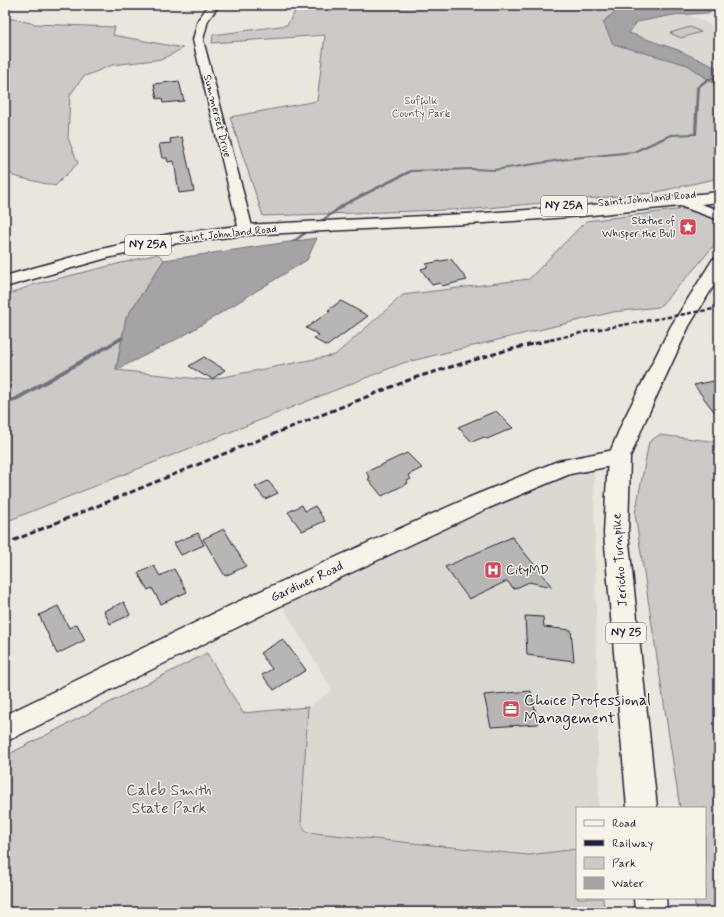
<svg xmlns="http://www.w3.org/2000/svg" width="724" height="917" viewBox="0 0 724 917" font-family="Mynerve,sans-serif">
<rect width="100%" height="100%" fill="#eae6de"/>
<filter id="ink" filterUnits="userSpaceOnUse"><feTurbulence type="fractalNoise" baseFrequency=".025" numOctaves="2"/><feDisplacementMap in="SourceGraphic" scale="8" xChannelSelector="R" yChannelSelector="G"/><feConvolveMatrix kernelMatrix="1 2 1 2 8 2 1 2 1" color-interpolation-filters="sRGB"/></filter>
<g filter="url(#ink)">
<!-- built -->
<path fill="#dbd8d2" d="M688,14L719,29V69L678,50L629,33L637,22Z
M594,468L599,808H577V849L534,854L306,832L301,826L308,707L332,690L280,602L530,487Z"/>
<!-- green -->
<path fill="#cdc9c6" stroke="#787680" d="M299,5H651L619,8L603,22L663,57L688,65L719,87V178L652,193L476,209L263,216L230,117L317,101L325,35L212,43L213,35L287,25Z
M5,19H15L35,24L115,27L113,35L183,48L163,59L112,65L83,77L70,95L68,138L78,163L55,186L13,176L5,164Z
M690,27L701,32L681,38L670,33Z
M684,209L705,211L719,219V239L696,267L659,307L613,312L403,363L5,522V296L32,285L158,254L164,260L126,318L116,370L208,380L335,355L403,295L529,279L586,221Z
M659,435L719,442V912H696L694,898H705V808H680L635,514L649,442Z
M207,653L243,713L308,707L301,823L306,832L529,855L577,849V898H603L604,912H5V756Z"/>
<!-- water -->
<path fill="#a6a3a6" stroke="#716f7b" d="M651,5H719V8L708,13L674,15L637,22L629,33L678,50L719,69V87L688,65L613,44L603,22L619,8Z
M317,238L307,260L183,336L116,370L126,318L164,260Z"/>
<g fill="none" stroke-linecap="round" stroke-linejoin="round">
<!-- stream -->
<path fill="#716f7b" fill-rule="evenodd" d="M715,77H716V79L709,80L700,87L697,135L672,136L634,153L574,159L494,171L472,170L412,172L346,205L295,242H294L292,241L344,203L410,170L472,168L494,169L574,157L633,151L670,134L694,133L696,87L707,78Z
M122,336L124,338V339L18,400L5,404V400L14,398Z"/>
</g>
<!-- building -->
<path fill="#b8b6b5" stroke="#22223b" d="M179,81L184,101L163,103L162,98L157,99L154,84Z
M182,137L194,191L179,193L174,161L168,162L167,158H162L159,144L171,143L170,139Z
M451,259L467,280L442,286L440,283L432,285L421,269L428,267L426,264Z
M341,301L368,316L327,346L314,339L319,335L306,328L330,311L328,310Z
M204,357L225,370L212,379L206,375L205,376L189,366Z
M719,380V418L694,385Z
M496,411L513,428L487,439L484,437L472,442L458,427Z
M407,453L422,468L408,475L411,479L407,481L408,483L382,496L368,479L370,478L366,472Z
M268,481L278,493L265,499L255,487Z
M302,505L305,511L315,506L325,521L302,531L288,512Z
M224,529L246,566L225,576L203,539Z
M198,533L204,545L181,555L174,543Z
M512,537L552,587L529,582L514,589L507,581L469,599L445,567Z
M154,566L160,576L174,569L187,592L161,604L152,588L148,590L138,573Z
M124,602L130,615L110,624L104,611Z
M58,606L69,628L77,624L85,640L57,654L39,615Z
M525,616L543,617L544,627L571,630L574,661L527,655Z
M283,639L306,670L274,690L262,675L272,669L260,653Z
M531,691L538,724L491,727L484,695Z"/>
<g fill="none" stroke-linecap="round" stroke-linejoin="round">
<defs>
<path id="minor" d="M209,5H219L208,20L203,40L253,230L251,233L246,234L241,233L239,230L193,40L198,20Z"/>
<path id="secondary" d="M619,449L627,451L630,457L627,463L570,474L484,510L274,609L5,742V715L256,593L468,498L558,461Z"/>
<path id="primary" d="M719,192V202L701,204L719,210V220L680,206L582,216L485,223L246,235L170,244L107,258L5,287V276L97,250L170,234L246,225L485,213L582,206Z
M719,258V277L689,326L645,421L630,457L628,533L657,808H627L604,533L608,457L623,421L671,326L713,259Z
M634,898H666L667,912H635Z"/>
</defs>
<!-- minor casing -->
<use href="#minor" stroke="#22223b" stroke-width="3"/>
<!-- secondary casing -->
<use href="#secondary" stroke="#22223b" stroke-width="3"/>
<!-- primary casing -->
<use href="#primary" stroke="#22223b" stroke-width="3"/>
<!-- minor -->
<use href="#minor" fill="#f7f3e8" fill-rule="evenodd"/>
<!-- secondary -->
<use href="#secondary" fill="#f7f3e8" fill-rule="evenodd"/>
<!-- primary -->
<use href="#primary" fill="#f7f3e8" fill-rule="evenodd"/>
<!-- rail-far1 -->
<path stroke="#22223b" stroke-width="2.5" stroke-dasharray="4.5 2.5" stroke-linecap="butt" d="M550,340L594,330L719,308"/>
<!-- rail -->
<path stroke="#22223b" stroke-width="3" stroke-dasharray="6 3" stroke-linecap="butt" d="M5,544L221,455L414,378L504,351L554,339"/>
</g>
</g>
<!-- icons -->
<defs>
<symbol id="sight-square" viewBox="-11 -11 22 22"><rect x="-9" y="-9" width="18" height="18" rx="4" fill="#d1495b" stroke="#f7f3e8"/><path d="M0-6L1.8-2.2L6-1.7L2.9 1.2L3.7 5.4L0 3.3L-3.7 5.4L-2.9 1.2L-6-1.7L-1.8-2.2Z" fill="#fff"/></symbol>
<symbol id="hospital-square" viewBox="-11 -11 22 22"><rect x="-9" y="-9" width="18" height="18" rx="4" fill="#d1495b" stroke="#f7f3e8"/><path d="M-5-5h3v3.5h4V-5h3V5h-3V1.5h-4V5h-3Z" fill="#fff"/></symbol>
<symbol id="office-square" viewBox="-11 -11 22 22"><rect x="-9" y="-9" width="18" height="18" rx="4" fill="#d1495b" stroke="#f7f3e8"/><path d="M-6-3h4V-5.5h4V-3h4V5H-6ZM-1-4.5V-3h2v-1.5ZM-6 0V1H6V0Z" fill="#fff"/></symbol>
</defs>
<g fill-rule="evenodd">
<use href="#sight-square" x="678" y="217" width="20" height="20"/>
<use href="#hospital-square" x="483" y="560" width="20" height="20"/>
<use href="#office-square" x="501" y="699" width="20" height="20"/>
</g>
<g text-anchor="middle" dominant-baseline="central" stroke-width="3" stroke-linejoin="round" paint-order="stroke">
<!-- far-park labels -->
<g font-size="11" fill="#555465" stroke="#f7f3e8">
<text x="421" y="101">Suffolk<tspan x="421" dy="13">County Park</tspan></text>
</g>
<!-- far-street labels -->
<g font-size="11" fill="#22223b" stroke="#f7f3e8">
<text transform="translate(217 116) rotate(76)">Summerset Drive</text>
<text transform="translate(647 199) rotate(-5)">Saint Johnland Road</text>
<text transform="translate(228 234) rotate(-6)">Saint Johnland Road</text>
</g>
<!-- far-poi labels -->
<g font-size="11" fill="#22223b" stroke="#f7f3e8" text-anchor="end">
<text x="675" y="221">Statue of<tspan x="675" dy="13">Whisper the Bull</tspan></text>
</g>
<!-- shield labels -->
<g fill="#f7f3e8" stroke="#62616f" stroke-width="1">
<rect x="541" y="196" width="46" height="20" rx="3"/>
<rect x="125" y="235" width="46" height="20" rx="3"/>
<rect x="606" y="623" width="40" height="20" rx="3"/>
</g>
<g font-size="12" font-weight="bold" fill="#22223b">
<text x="564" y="206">NY 25A</text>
<text x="148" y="245">NY 25A</text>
<text x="626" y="633">NY 25</text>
</g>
<!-- street labels -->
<g font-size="13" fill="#22223b" stroke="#f7f3e8">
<text transform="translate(620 560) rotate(-94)">Jericho Turnpike</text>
<text transform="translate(307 582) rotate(-25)">Gardiner Road</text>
</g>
<!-- poi labels -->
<g font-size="13" fill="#22223b" stroke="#f7f3e8" text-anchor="start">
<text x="506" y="570">CityMD</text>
</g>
<!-- near-poi labels -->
<g font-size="16" fill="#22223b" stroke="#f7f3e8" text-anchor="start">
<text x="524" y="700">Choice Professional<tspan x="524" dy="18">Management</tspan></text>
</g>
<!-- near-park labels -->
<g font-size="16" fill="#555465" stroke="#f7f3e8">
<text x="169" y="790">Caleb Smith<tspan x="169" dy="18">State Park</tspan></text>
</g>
</g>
<!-- margin -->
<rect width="724" height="917" fill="none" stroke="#f7f3e8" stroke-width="20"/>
<rect x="10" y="10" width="704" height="897" fill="none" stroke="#22223b" stroke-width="1.5" filter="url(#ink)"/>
<!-- legend -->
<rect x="576" y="807" width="130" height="92" fill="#f7f3e8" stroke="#a29fa3"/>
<rect x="584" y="820" width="20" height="6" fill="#f7f3e8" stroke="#a29fa3"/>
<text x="612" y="827" font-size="12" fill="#22223b">Road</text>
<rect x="584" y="840" width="20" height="6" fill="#22223b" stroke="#a29fa3"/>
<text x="612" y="847" font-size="12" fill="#22223b">Railway</text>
<rect x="584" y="857" width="20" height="12" fill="#cdc9c6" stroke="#a29fa3"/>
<text x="612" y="867" font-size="12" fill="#22223b">Park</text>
<rect x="584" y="877" width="20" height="12" fill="#a6a3a6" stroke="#a29fa3"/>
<text x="612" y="887" font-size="12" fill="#22223b">Water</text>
</svg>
